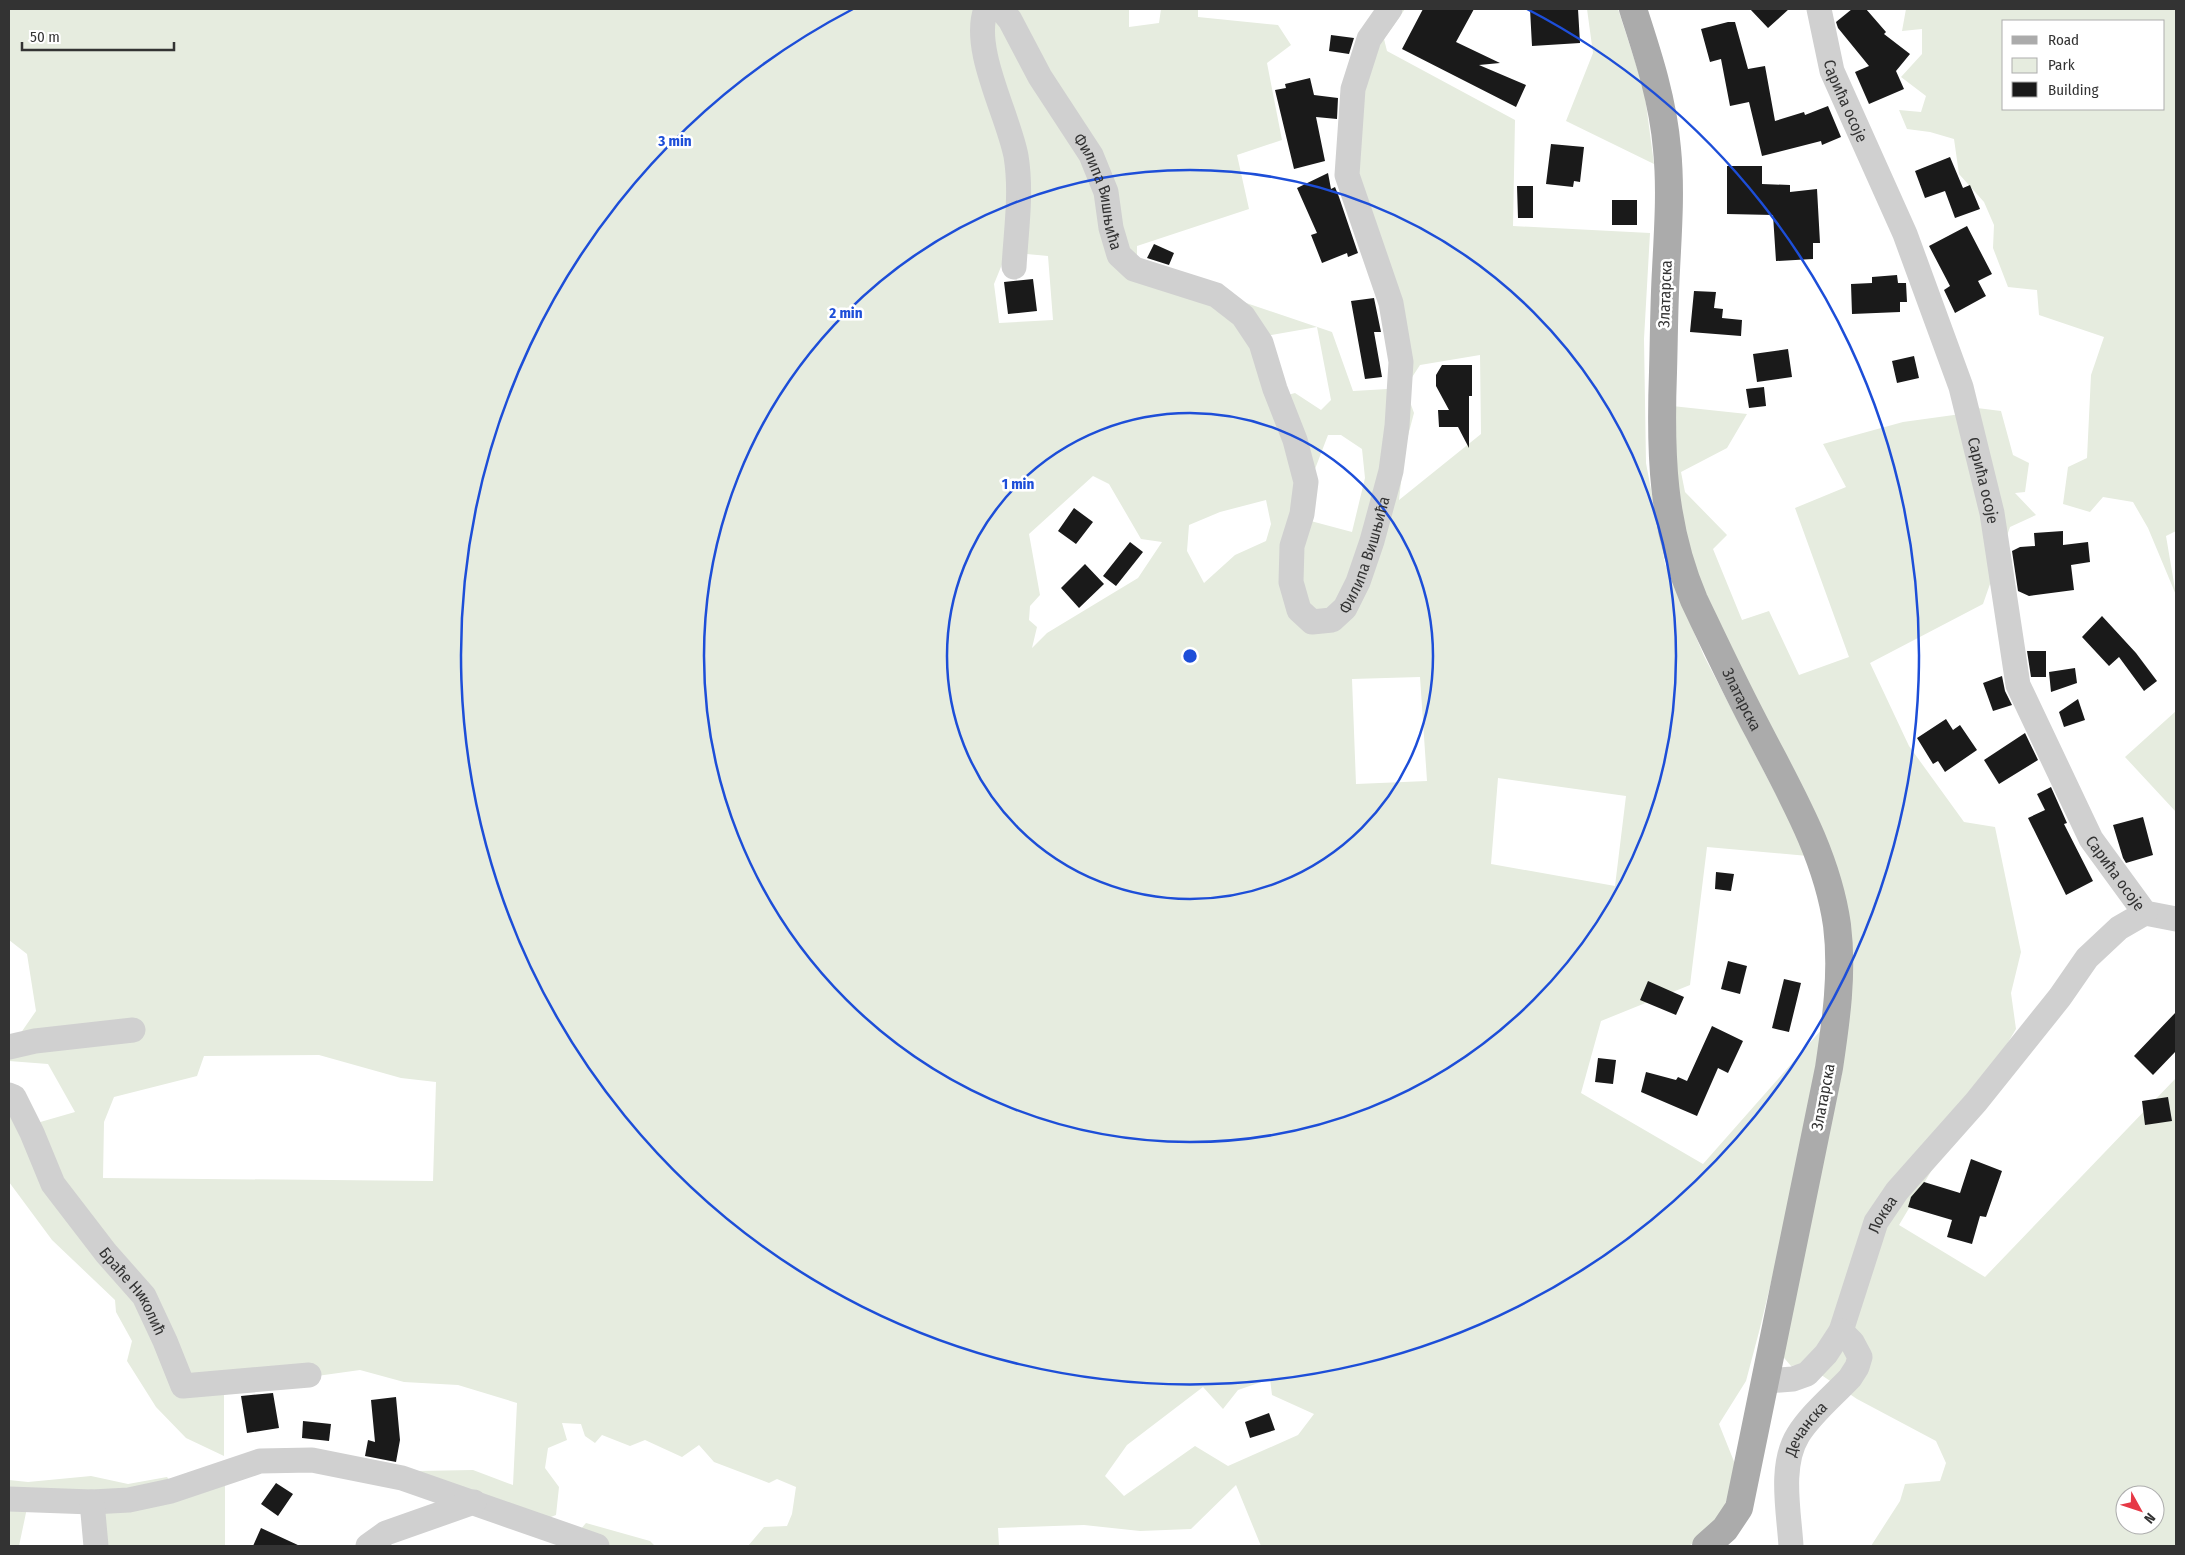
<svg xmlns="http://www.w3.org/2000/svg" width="2185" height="1555" viewBox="0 0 2185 1555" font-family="'Fira Sans Condensed',sans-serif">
<rect width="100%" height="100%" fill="#fff"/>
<!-- green -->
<path fill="#e6ecdf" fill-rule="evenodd" d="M9,9H1129V27L1159,23L1161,9H1198V17L1278,25L1291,45L1267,63L1282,140L1237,155L1249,209L1137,246V266L1332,332L1353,391L1405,388L1357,171L1345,88L1396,9H1405L1384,39L1387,51L1515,120L1513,226L1650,233L1644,339L1646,463L1665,564L1704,656L1808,856L1707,847L1690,985L1601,1021L1581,1093L1703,1164L1822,1029L1800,1162L1760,1328L1746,1381L1719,1424L1735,1464L1729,1493L1720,1520L1702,1539L1688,1546H1261L1236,1485L1191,1529L1140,1531L1084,1525L998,1528L999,1546H748L764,1527L787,1526L792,1514L796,1487L777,1479L769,1483L714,1462L699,1445L682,1457L645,1440L630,1446L602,1435L595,1443L585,1436L581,1424L562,1423L567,1440L548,1448L545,1468L559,1487L556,1515L525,1527L417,1471L473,1470L513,1485L517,1403L458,1385L404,1382L360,1370L224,1389V1456L186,1438L156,1407L127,1361L132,1341L116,1312L115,1300L52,1240L9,1182V1100L23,1127L75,1112L48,1064L9,1061V1050L36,1011L27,954L9,940ZM1007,252L1048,256L1053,320L999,323L994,284ZM1317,327L1331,400L1321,410L1295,393L1284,396L1265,336ZM1480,355L1481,434L1399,500L1405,447L1414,413L1405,388L1420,365ZM1328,435H1341L1362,449L1365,478L1352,532L1307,520L1315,469ZM1093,476L1109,484L1141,539L1162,542L1138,578L1047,633L1032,648L1037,627L1029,620L1030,606L1040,595L1029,534ZM1266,500L1271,524L1266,541L1235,555L1204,583L1187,551L1189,525L1220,512ZM1420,677L1427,781L1356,784L1352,679ZM1498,778L1626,796L1615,886L1491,864ZM319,1055L401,1078L436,1082L433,1181L103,1178L104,1122L114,1097L197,1076L204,1056ZM1270,1379L1272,1395L1314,1414L1298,1435L1228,1466L1195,1446L1124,1496L1105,1476L1127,1445L1203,1387L1223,1409L1238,1390Z
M1587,9H1618L1644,89L1654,164L1566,121L1593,53Z
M1906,9H2176V531L2166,536L2176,595L2148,528L2133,502L2103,497L2090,512L2063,504L2068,467L2087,458L2091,375L2104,337L2039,315L2037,290L2008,287L1993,248L1994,225L1984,202L1959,174L1954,139L1930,132L1907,129L1899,110L1921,112L1926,96L1901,77L1922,54V29L1902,31ZM2004,21H2164V109H2004Z
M1672,406L1747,414L1727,448L1681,472L1685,492L1727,535L1713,549L1742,620L1769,611L1799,675L1849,657L1795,508L1846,487L1823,444L1903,422L1961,414L1977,408L2001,411L2013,455L2029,463L2025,492L2015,493L2036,515L2010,527L1983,604L1870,663L1909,746L1964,822L1995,827L2021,952L2011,993L2016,1029L1899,1225L1985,1277L2176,1078V1546H1871L1900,1501L1905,1484L1940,1481L1946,1463L1936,1441L1857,1399L1805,1364L1791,1366L1779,1352L1842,1073L1849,1015L1848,949L1701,597L1679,516ZM2125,1495H2155V1525H2125Z
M2176,711V812L2125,757Z
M91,1476L128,1484L167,1477L172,1484L225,1476V1546H98L85,1508H27L19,1546H9V1480L28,1482Z
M586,1523L650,1541L655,1546H579L569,1543Z"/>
<!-- building -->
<path fill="#1a1a1a" d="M1423,9H1474L1456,42L1500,63L1479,65L1526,85L1516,107L1402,49Z
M1530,9H1578L1580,43L1532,46Z
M1750,9H1789L1768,28Z
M1852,9H1866L1886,32L1884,34L1910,54L1896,71L1904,89L1869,104L1855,72L1869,66L1838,28L1836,22Z
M1728,22H1735L1748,69L1765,66L1775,121L1804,112L1805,115L1828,106L1841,137L1822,145L1821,141L1762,156L1749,102L1730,106L1721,59L1710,62L1701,29Z
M1331,35L1354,38L1349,54L1329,51Z
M1310,78L1314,95L1338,98L1337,119L1316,117L1325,161L1294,169L1275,90L1286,88L1285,84Z
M1551,144L1584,147L1580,182L1574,181L1573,187L1546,184Z
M1950,157L1963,188L1970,185L1980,209L1955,218L1945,191L1925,198L1915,171Z
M1727,166H1762V184L1790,185V192L1817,189L1820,243H1813V259L1776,261L1773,215L1727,214Z
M1328,173L1331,189L1335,187L1339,197L1358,253L1348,257L1347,253L1322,263L1311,235L1317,233L1297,188Z
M1517,186H1533V218H1518Z
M1612,200H1637V225H1612Z
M1967,226L1992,274L1978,281L1986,296L1955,313L1944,290L1950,286L1929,246Z
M1154,244L1174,253L1169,265L1147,258Z
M1897,275L1898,283H1906L1907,302H1900V312L1852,314L1851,284L1872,283V277Z
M1033,279L1037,311L1008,314L1004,282Z
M1694,291L1716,292L1714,308L1723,309L1722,318L1742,320L1741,336L1690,332Z
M1374,298L1381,332H1374L1382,377L1365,379L1351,301Z
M1788,349L1792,377L1757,382L1753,354Z
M1914,356L1919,378L1897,383L1892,361Z
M1442,365H1472V396H1469V448L1458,427H1439L1438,410H1449L1436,386V375Z
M1764,387L1766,406L1749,408L1746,389Z
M1074,508L1093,522L1076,544L1058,531Z
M2063,531V545L2088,542L2090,562L2071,565L2074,590L2029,596L2018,591L2012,551L2020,547L2035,546L2034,533Z
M1130,542L1143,552L1116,586L1103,576Z
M1085,564L1104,584L1079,608L1061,588Z
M2102,616L2136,653L2157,681L2144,691L2119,657L2109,666L2082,637Z
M2027,651H2046V677H2031Z
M2075,668L2077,683L2051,692L2049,672Z
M2002,676L2005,691L2012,705L1993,711L1983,683Z
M2078,699L2085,720L2064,727L2059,712Z
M1946,719L1953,730L1960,725L1977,750L1945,772L1938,761L1933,764L1917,738Z
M2025,733L2038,760L1999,784L1984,760Z
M2051,787L2067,823L2064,824L2093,881L2066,895L2028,818L2045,810L2037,794Z
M2143,817L2153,855L2126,863L2123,858L2113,825Z
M1716,872L1734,874L1731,891L1715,889Z
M1728,961L1747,966L1740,994L1721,989Z
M1784,979L1801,983L1789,1032L1772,1028Z
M1648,981L1684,997L1676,1015L1640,1000Z
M2176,1012V1051L2153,1075L2134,1056Z
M1712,1026L1743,1041L1728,1073L1718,1068L1697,1116L1641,1092L1646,1072L1676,1080L1678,1077L1687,1081Z
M1598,1058L1616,1060L1613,1084L1595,1082Z
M2168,1097L2172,1121L2145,1125L2142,1101Z
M1971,1159L2002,1171L1986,1217L1980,1216L1972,1244L1947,1237L1952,1220L1908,1207L1911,1197L1924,1182L1960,1193Z
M273,1393L279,1428L247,1433L241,1396Z
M396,1397L400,1440L396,1462L365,1456L368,1440L375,1442L371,1400Z
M1269,1413L1275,1430L1250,1438L1245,1422Z
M303,1421L331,1424L329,1441L302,1438Z
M276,1483L293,1494L278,1516L261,1504Z
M261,1528L300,1546H253Z"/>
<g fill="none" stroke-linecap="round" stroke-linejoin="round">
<!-- minor -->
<g stroke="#d0d0d0" stroke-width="25">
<path d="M986,9C971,49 1008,114 1016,156C1022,193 1016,231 1014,267"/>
<path id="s1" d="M1001,9L1010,20L1040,77L1091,155L1106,192L1111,228L1119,255L1134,269L1216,295L1243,316L1261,343L1275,389L1295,440L1306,482L1302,514L1292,546L1291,582L1299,610L1312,622L1332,620L1345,608L1358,582L1372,541L1391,471L1397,426L1401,362L1391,303L1347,175L1353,89L1369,39L1390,9"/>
<path id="s2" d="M1819,9L1832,71L1905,234L1961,387L1992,513L2018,685L2091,839L2145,913L2176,919"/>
<path d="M9,1047L35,1041L133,1030"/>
<path id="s3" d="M9,1095L14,1097L32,1133L53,1184L106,1253L144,1296L165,1341L183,1386L309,1375"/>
<path id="s4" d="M1766,1381L1793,1379L1807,1374L1826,1354L1841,1331L1876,1222L1897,1191L1976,1102L2060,997L2087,958L2119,928L2145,913"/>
<path d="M9,1499L92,1502L129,1500L171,1491L260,1461L312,1460L402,1478L597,1546"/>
<path d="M92,1502L96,1546"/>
<path d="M368,1546L386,1533L474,1502"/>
<path id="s5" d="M1791,1546C1789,1512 1779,1466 1798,1435C1811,1414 1833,1396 1850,1378L1857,1367L1860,1357L1852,1342L1841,1331"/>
</g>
<!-- major -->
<path stroke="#ababab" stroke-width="28" id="s6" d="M1633,9C1648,55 1663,100 1667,149C1671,189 1668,230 1666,270C1664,304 1664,338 1663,372C1660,453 1662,525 1694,600C1715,644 1736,689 1759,732C1791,794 1827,855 1837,925C1843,973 1836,1021 1829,1068L1739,1508L1725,1529L1706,1546"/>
</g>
<!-- distance rings -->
<g fill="none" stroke="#1d4ed8" stroke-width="2.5">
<circle cx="1190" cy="656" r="243"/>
<circle cx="1190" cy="656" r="486"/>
<path d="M1527 9A729 729 0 1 1 853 9"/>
</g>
<g text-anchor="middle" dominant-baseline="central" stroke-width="5" stroke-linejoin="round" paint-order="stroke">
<!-- street labels -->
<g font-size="16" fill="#333" stroke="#fff">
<text stroke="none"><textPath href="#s2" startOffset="96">Сарића осоје</textPath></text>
<text stroke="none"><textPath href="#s1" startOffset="209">Филипа Вишњића</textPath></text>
<text transform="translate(1665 294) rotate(-88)">Златарска</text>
<text stroke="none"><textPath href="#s2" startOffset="501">Сарића осоје</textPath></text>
<text stroke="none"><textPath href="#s1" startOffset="839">Филипа Вишњића</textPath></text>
<text stroke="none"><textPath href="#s6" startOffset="710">Златарска</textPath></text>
<text stroke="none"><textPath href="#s2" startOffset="921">Сарића осоје</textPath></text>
<text transform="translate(1823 1097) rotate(-79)">Златарска</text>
<text stroke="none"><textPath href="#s4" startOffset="221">Локва</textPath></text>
<text stroke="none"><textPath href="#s3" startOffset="235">Браће Николић</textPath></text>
<text stroke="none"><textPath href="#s5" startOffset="122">Дечанска</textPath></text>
</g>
</g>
<circle cx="1190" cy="656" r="8" fill="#1d4ed8" stroke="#fff" stroke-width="2.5"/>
<g font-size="15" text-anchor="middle" font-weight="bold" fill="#1d4ed8" stroke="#fff" stroke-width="5" stroke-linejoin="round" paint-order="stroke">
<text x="675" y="146">3 min</text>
<text x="846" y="318">2 min</text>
<text x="1018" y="489">1 min</text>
</g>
<!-- border -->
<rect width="2185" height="1555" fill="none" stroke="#333333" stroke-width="20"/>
<!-- legend -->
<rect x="2002" y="20" width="162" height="90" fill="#ffffff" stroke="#adadad"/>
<rect x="2012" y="36" width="25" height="8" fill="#ababab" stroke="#adadad"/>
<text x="2048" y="45" font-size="15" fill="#333333">Road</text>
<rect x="2012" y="58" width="25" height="15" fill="#e6ecdf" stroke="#adadad"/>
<text x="2048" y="70" font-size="15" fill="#333333">Park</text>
<rect x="2012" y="82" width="25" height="15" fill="#1a1a1a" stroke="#adadad"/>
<text x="2048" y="95" font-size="15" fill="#333333">Building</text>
<!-- north arrow -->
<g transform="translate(2140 1510) rotate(130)"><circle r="24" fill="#ffffff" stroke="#adadad"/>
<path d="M0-4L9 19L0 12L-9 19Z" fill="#e63946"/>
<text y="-8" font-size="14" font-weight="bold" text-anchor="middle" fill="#333333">N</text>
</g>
<!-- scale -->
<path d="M22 42v8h152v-8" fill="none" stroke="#333333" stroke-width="2.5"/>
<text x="30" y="42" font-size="15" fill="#333333" stroke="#ffffff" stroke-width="4" paint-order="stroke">50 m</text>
</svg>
